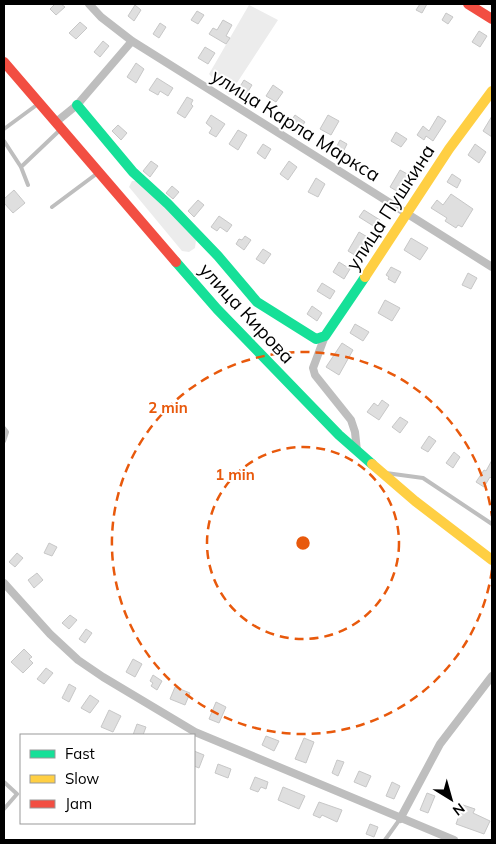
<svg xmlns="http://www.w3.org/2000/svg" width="496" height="844" viewBox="0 0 496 844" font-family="Mulish,sans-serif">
<rect width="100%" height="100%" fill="#fff"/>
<!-- green -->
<path fill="#ececec" d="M249,5L278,20L229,95L209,74Z
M132,181H137L165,206L196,240L195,248L189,252L182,251L129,187Z"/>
<!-- building -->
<path fill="#dfdfdf" stroke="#c7c7c7" d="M55,4H61L65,7L56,15L50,9Z
M420,4H427L422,13L416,10Z
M135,5L141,10L134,21L128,16Z
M197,11L204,15L198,24L191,20Z
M446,13L453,17L448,24L442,20Z
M223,20L232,25L226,36L230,38L226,44L209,34L213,28L217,30Z
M80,22L87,28L76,39L69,33Z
M160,23L166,27L159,38L153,34Z
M479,31L487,36L480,47L472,42Z
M103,41L109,46L100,57L94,52Z
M205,47L215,53L208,64L198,58Z
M136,63L144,69L136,83L127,77Z
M157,78L173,88L168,96L160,91L158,95L149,90Z
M244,80L252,85L244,98L236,93Z
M273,85L283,92L276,102L266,96Z
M187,97L193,100L191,104L193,106L185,118L177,113Z
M211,115L225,124L216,137L209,133L212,128L206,123Z
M295,115L305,122L299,130L289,124Z
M328,115L339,121L331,135L320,129Z
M438,116L446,121L433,141L426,136L424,140L417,135L423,126L429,131Z
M492,116V137L483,131Z
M118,125L127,133L121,140L112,131Z
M238,130L247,135L238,150L229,144Z
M396,132L407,139L401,147L391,141Z
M340,140L347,144L342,154L335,150Z
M263,144L271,149L265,159L257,153Z
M475,144L486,152L479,163L468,155Z
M151,161L158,166L150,177L143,171Z
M289,161L297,167L288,180L280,174Z
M400,170L411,176L400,193L390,187Z
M452,174L461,180L457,188L447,182Z
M316,178L325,184L318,197L308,192Z
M172,186L179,192L173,199L166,193Z
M14,190L25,203L13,213L4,203V199Z
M451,194L473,209L462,227L458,225L456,228L445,221L447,218L431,208L437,200L443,205Z
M198,200L204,205L194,217L188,211Z
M364,210L380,220L375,227L359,217Z
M219,216L232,225L227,232L220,227L217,231L211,227Z
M359,232L369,238L358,257L348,251Z
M245,236L251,240L244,250L236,244L239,239L242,240Z
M411,238L428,248L420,260L404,250Z
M263,249L271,254L264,264L256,259Z
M339,262L350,269L344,279L333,272Z
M391,267L401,272L395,283L388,279L389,277L386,275Z
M468,273L477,278L471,289L462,285Z
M322,283L335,291L330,299L317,291Z
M385,300L400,308L392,321L378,313Z
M312,306L322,313L317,321L307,314Z
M355,324L369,332L363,341L350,333Z
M342,343L353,350L339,375L326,367Z
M382,400L389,405L379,420L367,412L374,403L378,406Z
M400,417L408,422L400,433L392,427Z
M429,436L436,441L428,452L421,448Z
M454,452L460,457L453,468L446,463Z
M492,460V479L490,477L484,487L476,482L484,470L486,471Z
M49,543L57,547L52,556L44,553Z
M17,553L23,558L15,567L9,562Z
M37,573L43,580L34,588L28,580Z
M70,615L77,620L69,629L62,623Z
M86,629L92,633L85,643L79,639Z
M24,649L32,657L29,659L33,663L23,673L11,662Z
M133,659L142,664L135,677L126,672Z
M46,668L53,673L44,684L37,679Z
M153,675L162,681L157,690L151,686L153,683L150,681Z
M69,684L76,688L69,702L62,698Z
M175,687L190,693L185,705L170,699Z
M90,695L99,701L90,713L81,708Z
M216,702L226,707L219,723L209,719Z
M109,710L121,716L113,732L101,727Z
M137,724L146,727L143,735H133Z
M266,736L279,741L274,751L262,745Z
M304,738L314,742L306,763L295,759Z
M194,751L204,755L199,768L194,766Z
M337,760L344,762L338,776L332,773Z
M218,764L231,769L228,778L215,773Z
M359,771L371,776L366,787L354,782Z
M255,777L268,782L266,789L261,787L258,792L250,789Z
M392,782L400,786L394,799L386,796Z
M283,787L305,796L299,809L278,800Z
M427,793L435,796L428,813L420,810Z
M319,802L342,810L337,822L322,815L320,818L313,815Z
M463,805L475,809L473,813L490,821L484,834L456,824Z
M370,824L378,827L374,837L366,834Z"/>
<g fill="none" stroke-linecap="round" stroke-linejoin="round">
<!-- lane -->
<path stroke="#bebebe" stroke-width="4" d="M4,129L38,104
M4,141L21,167L28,185
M21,167L61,129
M52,207L99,172
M4,428L7,432L4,441
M386,473L423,478L492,524
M4,782L17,794L4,809
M385,840L400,819"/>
<!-- street -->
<path stroke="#bebebe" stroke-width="8" d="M89,4L101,17L132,41L492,267
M56,122L77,105L132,41
M325,336L313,368L315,375L351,420L355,432L357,451
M4,583L50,634L78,660L103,677L195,732L454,840
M400,819L440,744L492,676"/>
<!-- fast -->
<path stroke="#16e098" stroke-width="10" d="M77,105L133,172L168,204L218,256L257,302L316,339L325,336L365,277
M176,262L217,309L339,435L372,464"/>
<!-- slow -->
<path stroke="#ffcf43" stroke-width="10" d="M365,277L449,149L492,91
M372,464L415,501L492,560"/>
<!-- jam -->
<path stroke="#f24e42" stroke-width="10" d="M468,4L492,19
M4,62L176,262"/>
</g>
<!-- distance rings -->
<g fill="none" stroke="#e8590c" stroke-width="2.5" stroke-dasharray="9 6">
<circle cx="303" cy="543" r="96"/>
<path d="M492 570A191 191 0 1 1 492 516"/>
</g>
<g text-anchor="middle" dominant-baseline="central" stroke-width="4" stroke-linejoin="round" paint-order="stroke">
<!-- street labels -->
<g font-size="19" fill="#000" stroke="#fff">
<text transform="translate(296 125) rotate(32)">улица Карла Маркса</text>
<text transform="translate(390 207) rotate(-57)">улица Пушкина</text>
<text transform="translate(247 313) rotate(47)">улица Кирова</text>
</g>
</g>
<circle cx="303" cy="543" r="8" fill="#e8590c" stroke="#fff" stroke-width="2.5"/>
<g font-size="15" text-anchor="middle" font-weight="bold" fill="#e8590c" stroke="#fff" stroke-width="4" stroke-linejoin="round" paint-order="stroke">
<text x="168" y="413">2 min</text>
<text x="235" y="480">1 min</text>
</g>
<!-- border -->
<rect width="496" height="844" fill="none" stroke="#000000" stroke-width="10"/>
<!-- legend -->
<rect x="20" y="734" width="175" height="90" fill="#ffffff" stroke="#999999"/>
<rect x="30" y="750" width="25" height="8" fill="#16e098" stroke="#999999"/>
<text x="65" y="759" font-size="15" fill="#000000">Fast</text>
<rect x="30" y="775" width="25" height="8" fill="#ffcf43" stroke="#999999"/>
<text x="65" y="784" font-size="15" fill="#000000">Slow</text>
<rect x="30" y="800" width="25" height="8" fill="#f24e42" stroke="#999999"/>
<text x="65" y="809" font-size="15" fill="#000000">Jam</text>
<!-- north arrow -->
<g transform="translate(451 799) rotate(143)" stroke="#ffffff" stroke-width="4" paint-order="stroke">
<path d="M0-4L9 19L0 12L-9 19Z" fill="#000000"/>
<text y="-8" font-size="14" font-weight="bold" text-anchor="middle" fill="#000000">N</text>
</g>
</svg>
